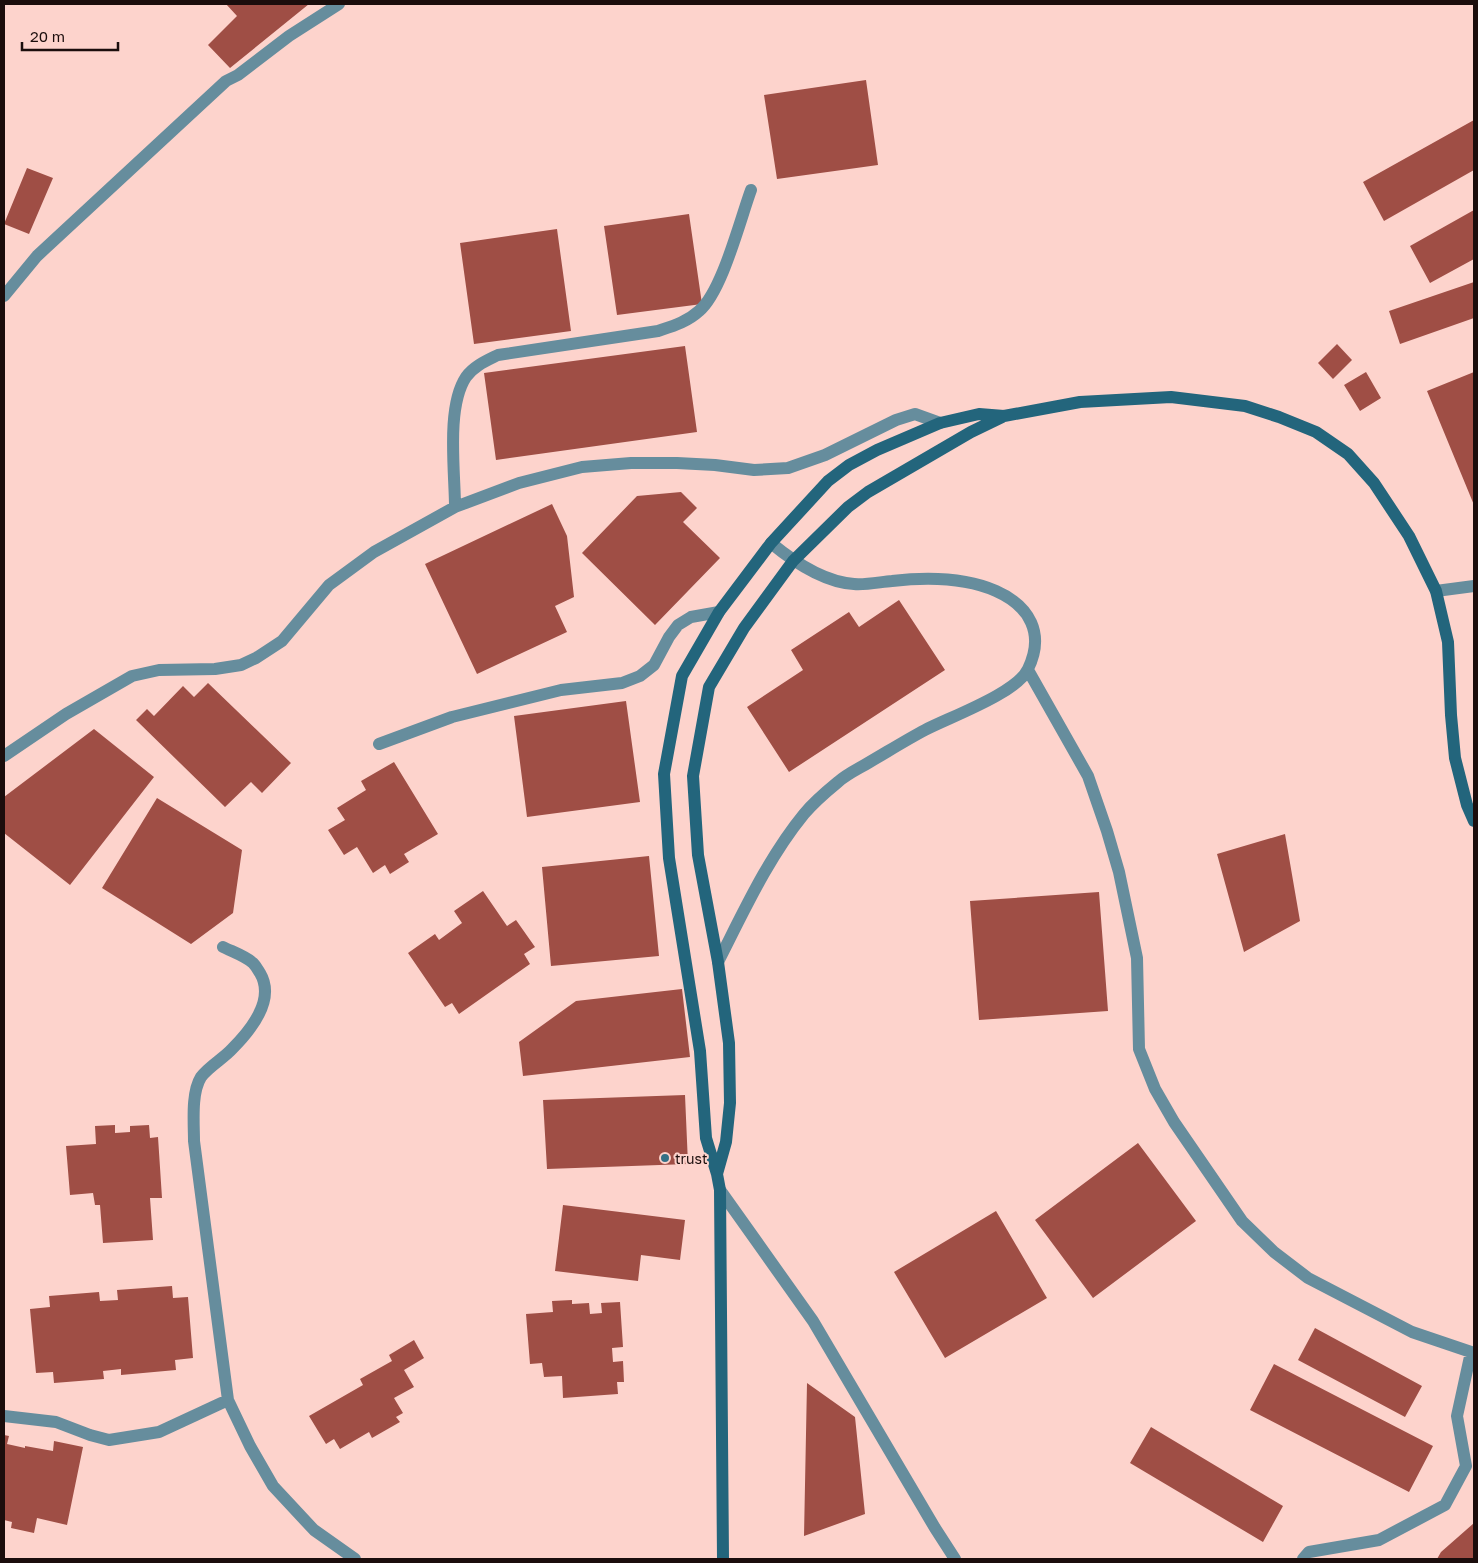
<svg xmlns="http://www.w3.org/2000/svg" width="1478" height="1563" viewBox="0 0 1478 1563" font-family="'Golos Text',sans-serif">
<rect width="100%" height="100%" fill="#fdd3cc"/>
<!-- building -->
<path fill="#9f4e45" d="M226,4H309L230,68L208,45L237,16Z
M866,80L878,165L777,179L764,95Z
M1474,120V170L1384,221L1363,182Z
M27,168L53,178L29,234L4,224Z
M1474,210V259L1430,283L1410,246Z
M689,214L702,304L617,315L604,226Z
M557,229L571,331L474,344L460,243Z
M1474,282V318L1400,344L1389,311Z
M1337,344L1352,360L1333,379L1318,363Z
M685,346L697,432L496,460L484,373Z
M1366,372L1381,398L1360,411L1344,385Z
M1474,372V505L1427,391Z
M681,492L697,508L683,522L720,558L655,625L582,553L637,496Z
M552,504L567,536L574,597L555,606L567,632L477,674L425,564Z
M899,600L945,670L789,772L747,707L803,670L791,650L849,612L859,627Z
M208,683L291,763L262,793L251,782L225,807L136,720L147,709L154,716L183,686L194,697Z
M626,701L640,802L527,817L514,716Z
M94,729L154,777L70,885L4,833V797Z
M394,762L438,834L404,854L409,862L390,874L385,865L373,873L357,847L344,855L328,830L345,820L337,808L366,790L361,781Z
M157,798L242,850L233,913L191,944L102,888Z
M1285,834L1300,921L1244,952L1217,854Z
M649,856L659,956L551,966L542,867Z
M483,891L507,926L516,920L535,947L524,954L530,964L459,1014L452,1003L445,1007L408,953L435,934L439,940L462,923L454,911Z
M1099,892L1108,1011L979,1020L970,901Z
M682,989L690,1057L523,1076L519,1042L576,1001Z
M685,1095L688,1164L547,1169L543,1100Z
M115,1125V1133L130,1132V1126L149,1125L150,1138L158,1137L162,1198H150L153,1240L103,1243L100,1205H95L93,1193L70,1195L66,1146L96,1144L95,1126Z
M1138,1143L1196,1221L1093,1298L1035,1220Z
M563,1205L685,1220L680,1260L641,1255L638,1281L555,1271Z
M996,1211L1047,1298L945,1358L894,1272Z
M172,1286L173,1298L188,1297L193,1358L175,1360L176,1370L121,1375V1369L103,1371L104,1379L54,1383L53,1372L36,1373L30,1309L50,1307L49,1296L99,1292L100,1301L118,1300L117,1290Z
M572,1300V1304L589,1303L590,1314L602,1313L601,1303L620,1302L623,1347L612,1348L613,1362L623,1361L624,1382H617L618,1394L563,1398L562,1376L544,1377L542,1363L530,1364L526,1314L553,1312L552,1301Z
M1315,1328L1422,1386L1405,1417L1298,1360Z
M414,1340L424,1358L404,1370L414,1387L394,1398L403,1413L396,1417L400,1422L372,1438L369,1432L340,1449L334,1439L326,1444L309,1416L363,1385L360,1379L392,1361L389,1355Z
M1274,1364L1433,1446L1409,1492L1250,1410Z
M807,1383L855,1417L865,1514L804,1536Z
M1151,1427L1283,1506L1263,1542L1130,1463Z
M4,1435L9,1436L7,1444L25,1448V1446L53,1451L54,1441L83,1447L67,1525L37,1518L34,1533L11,1528L12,1522L4,1520Z
M1474,1523V1559H1437L1441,1552Z"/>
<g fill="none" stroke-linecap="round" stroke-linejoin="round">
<!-- lane -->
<path stroke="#668d9d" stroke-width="12" d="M1436,591L1474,586"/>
<!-- street -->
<path stroke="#668d9d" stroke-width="12" d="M4,296L37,256L226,81L238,75L289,36L339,4
M455,507C455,472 446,407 466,377C474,366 486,361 498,355L658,331C673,326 687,322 699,311C722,292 740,220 751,190
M1028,670L1088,776L1107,831L1119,872L1137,958L1139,1049L1155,1089L1174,1122L1242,1221L1274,1252L1308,1278L1412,1332L1474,1353
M379,744L452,717L561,690L622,683L640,676L654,665L669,637L678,625L691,617L719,612
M4,756L66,714L132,676L159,670L215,669L241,665L256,658L282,641L329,585L374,552L455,507L519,483L582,467L631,463H677L715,465L754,470L788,468L825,455L896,420L915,414L940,423
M223,947C233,952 245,956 253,963C256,966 258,970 260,973C276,1000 251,1030 232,1049C224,1058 208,1067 201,1077C191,1093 194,1123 194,1141L228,1400L250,1446L273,1486L314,1530L355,1559
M718,962C744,911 768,858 804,814C814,802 827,791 838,782C847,774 858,769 868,763C887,752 906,740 925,730C950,717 1017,693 1028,669C1045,634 1030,606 996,591C964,577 927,577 892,581C880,582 866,585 854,584C823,582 794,562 771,543
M720,1190L813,1321L935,1528L955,1559
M4,1416L56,1422L90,1435L109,1440L159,1432L228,1400
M1303,1559L1309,1552L1379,1540L1445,1505L1466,1466L1457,1416L1471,1352"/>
<!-- secondary -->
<path stroke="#23657c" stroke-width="12" d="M717,1174L726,1142L730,1103L729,1043L718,962L698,855L693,776L709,687L744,628L793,561L848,507L868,492L971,432L1002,417
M723,1559L720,1190L717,1174L706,1138L700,1051L669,858L664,774L682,676L719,612L771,543L828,481L849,465L877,450L940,423L979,414L1004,416L1080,402L1171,397L1245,406L1279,417L1316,432L1348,454L1374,483L1409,536L1436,591L1448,642L1451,715L1455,758L1467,805L1474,821"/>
</g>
<!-- markers -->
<circle fill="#337086" stroke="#fdd3cc" stroke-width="2" cx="665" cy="1158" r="5"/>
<g text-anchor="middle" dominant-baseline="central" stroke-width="4" stroke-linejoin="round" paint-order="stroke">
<!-- poi labels -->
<g font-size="14" fill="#1b0d0c" stroke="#fdd3cc" text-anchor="start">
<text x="675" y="1158">trust</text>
</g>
</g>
<!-- border -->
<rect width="1478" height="1563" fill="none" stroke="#1b0d0c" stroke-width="10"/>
<!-- scale -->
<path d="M22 42v8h96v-8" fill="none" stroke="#1b0d0c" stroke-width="2.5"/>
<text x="30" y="42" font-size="15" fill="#1b0d0c" stroke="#fdd3cc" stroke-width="4" paint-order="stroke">20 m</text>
</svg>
